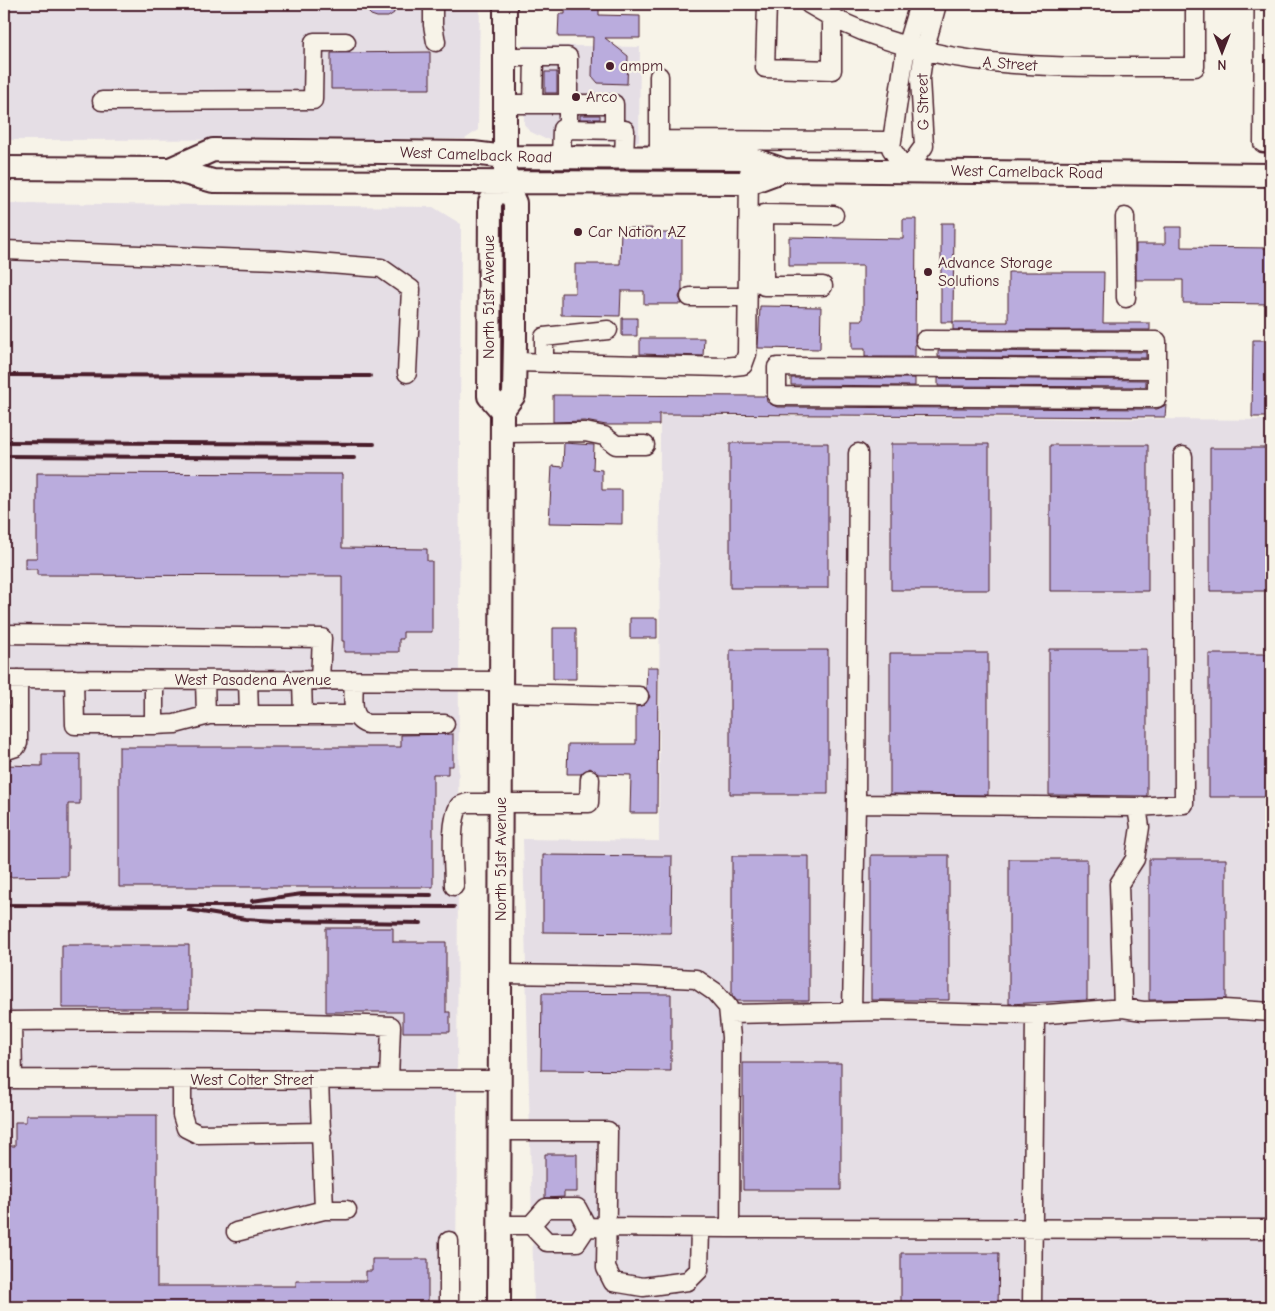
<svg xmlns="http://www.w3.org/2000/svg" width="1275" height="1311" viewBox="0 0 1275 1311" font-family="'Comic Neue',sans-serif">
<rect width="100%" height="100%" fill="#f7f3e8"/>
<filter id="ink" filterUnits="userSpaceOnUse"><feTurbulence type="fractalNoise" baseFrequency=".02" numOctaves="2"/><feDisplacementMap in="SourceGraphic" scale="10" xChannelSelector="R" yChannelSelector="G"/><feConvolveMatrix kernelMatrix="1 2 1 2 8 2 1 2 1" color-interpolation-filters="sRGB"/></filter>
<g filter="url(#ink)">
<!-- built -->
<path fill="#e5dee5" d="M4,4H480L478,130L465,139L4,140Z
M524,45L640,47L639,142L545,139L529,131L524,124Z
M4,203L433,207L461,224L456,1307H4Z
M660,415L1271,420V1307H534L523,839L659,841Z"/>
<!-- building -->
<path fill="#baacdd" stroke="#4a1f2b" d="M360,4H394V13L388,17H377L371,15Z
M565,4H599V15L640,16V38H605L628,56L627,84L598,83L592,76L593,37H558L559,14H565Z
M430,52V89H331V53Z
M545,72H557V93H545Z
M580,115H600V119H580Z
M903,219H916L915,357H865V349H852V320H863V266H789V237L903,239Z
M941,223H954L953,322H941Z
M1165,227H1181V247L1271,248V304L1183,303V280H1136V244H1165Z
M621,228H652V233H682V290L679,297L682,304H644V291H621L620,316L561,315V293H575V264H620Z
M1008,272H1104L1103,323H1150V330H953V322H1008Z
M760,306L821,307L820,349L758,348Z
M622,318H637V336H622Z
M640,338H704L703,356L640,354Z
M1253,340H1271V417H1252Z
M938,351L1146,352V358L938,357Z
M791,378H915V386L791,385Z
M938,378L1146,380V387L938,386Z
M553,395L766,396L767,402L777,407L1157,409L1166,405L1165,417L659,414V425H606L585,421L553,422Z
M564,443L594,445L593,469L602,470V490H622V524L549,523L552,466L563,467Z
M730,443H828V588H730Z
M891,444H989V590H891Z
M1050,445H1148V591H1050Z
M1210,448H1271V591H1210Z
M37,473L342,474V548L427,549V561H432V632H403V639H399V652H344V641H342V576L37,575V569H25V558H37Z
M630,618H657V638H630Z
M553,628H576V679H553Z
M1049,649H1147V796L1049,795Z
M730,650H828V794H730Z
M890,653H988V795L890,794Z
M1209,654H1271V797H1209Z
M647,667H658L657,813H630L631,775L599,774L590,768L581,774H567L568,744H636V707L644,705L650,697L646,689Z
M453,734V766H448V774H433V887H119V747H401V735Z
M42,754H80V804H68V876L4,877V765L42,766Z
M543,855L672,856L671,933L543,932Z
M871,855H949V1000H871Z
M732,856H809V1001H737L732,995Z
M1009,859H1087V1000L1009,1004Z
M1149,859H1226V999L1149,1000Z
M326,928H393V942H446V1012H450V1032H403V1012H326Z
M62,945H189V1008H62Z
M542,993L671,994V1071L541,1070Z
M743,1063H841V1190H743Z
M26,1115H157V1286H296V1281H366V1271H372V1259H428V1307H4V1146H15V1122H26Z
M545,1154H577V1192H564V1197L545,1198Z
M901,1253H999L998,1307H901Z"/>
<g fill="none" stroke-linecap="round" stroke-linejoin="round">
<defs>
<path id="minor" d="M433,4V25L436,42
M767,4L765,68L832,70V17
M809,4C927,77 1062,66 1195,67V4
M919,4L906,47L892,141L891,148L906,171L924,146L920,79L924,51L937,4
M1264,4L1263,143H1271
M505,57H568V129
M102,101L313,100L314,42H346
M505,104H614V130
M533,104L534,57
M659,140V76
M561,158L562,129L625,130L624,158
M659,158V140L892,141
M1125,217L1126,298
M4,250L278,260L381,268L411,289L407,373
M823,286H764V214L834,215
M690,297H747
M925,340L1157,341V398L777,396V367L1157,369
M515,362L725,367L743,365L747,354L749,172
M544,363V337L608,330
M502,433L585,432L604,436L616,445H645
M858,453L856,804L1137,807
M1183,456L1184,804L1137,807L1140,827L1135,859L1119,884L1123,1008L1143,1011L1224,1009L1271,1012
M4,634L322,638L320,680
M4,679L502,681
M74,679L75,725H154V680
M205,680L206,716
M248,680L249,715
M302,680L303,715
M354,680C354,697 349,718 367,724H445
M502,693L639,696
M154,725L175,724L209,715H356
M4,751L16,747L18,743V679
M454,886C454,864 449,824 459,806L467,803H589L590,779
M501,974L636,976L696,979L715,992L728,1007L731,1037L730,1228L587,1227
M852,1011L856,804
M729,1014L883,1011L1035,1015L1123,1008
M4,1079L500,1080
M13,1079L12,1021C139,1020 265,1020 391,1026L389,1080
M182,1080V1115L186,1128L198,1134L322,1132
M319,1080L324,1210H347
M500,1131H608L606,1268L613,1282L643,1287L688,1281L699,1270L700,1228
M500,1225H531L546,1208H577L587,1227
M531,1225L547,1242H577L587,1227
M730,1228L1271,1229
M236,1232L324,1210
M449,1307V1241
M1032,1307L1035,1015"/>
<path id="major" d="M4,168L170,169L213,181L749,183L784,170
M170,169L213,150L473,153L505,157L749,158L784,170L1271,175
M502,411L489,396L490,202L505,181
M499,1307L502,411L514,395L515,342V203L505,181V4"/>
</defs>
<!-- minor casing -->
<use href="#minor" stroke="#4a1f2b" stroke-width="21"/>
<!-- major casing -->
<use href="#major" stroke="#4a1f2b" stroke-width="26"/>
<!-- minor -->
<use href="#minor" stroke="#f7f3e8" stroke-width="18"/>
<!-- major -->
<use href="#major" stroke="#f7f3e8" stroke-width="22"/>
<!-- rail -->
<path stroke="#4a1f2b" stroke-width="4" d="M4,375L370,376
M4,442L374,444
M4,456L354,458
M252,901L302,894L431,895
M4,905L454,907
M189,910L246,919L276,921L421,923"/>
</g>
</g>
<!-- markers -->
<g fill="#4a1f2b" stroke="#f7f3e8" stroke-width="2">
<circle cx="610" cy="66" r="5"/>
<circle cx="576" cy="97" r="5"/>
<circle cx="578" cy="232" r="5"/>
<circle cx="928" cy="272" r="5"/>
</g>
<g text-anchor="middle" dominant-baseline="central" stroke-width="4.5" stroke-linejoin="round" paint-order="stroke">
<!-- street labels -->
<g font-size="16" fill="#4a1f2b" stroke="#f7f3e8">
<text transform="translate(1010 64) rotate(4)">A Street</text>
<text transform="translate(923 102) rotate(-91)">G Street</text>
<text transform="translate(476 155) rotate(2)">West Camelback Road</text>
<text transform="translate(1027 172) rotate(1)">West Camelback Road</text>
<text transform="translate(489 297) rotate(-90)">North 51st Avenue</text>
<text x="253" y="680">West Pasadena Avenue</text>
<text transform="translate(501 859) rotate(-90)">North 51st Avenue</text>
<text x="252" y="1080">West Colter Street</text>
</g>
<!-- poi labels -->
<g font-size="16" fill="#4a1f2b" stroke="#f7f3e8" text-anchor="start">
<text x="620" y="66">ampm</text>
<text x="586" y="97">Arco</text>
<text x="588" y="232">Car Nation AZ</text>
<text x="938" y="263">Advance Storage<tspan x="938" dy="18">Solutions</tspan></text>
</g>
</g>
<!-- margin -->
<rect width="1275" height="1311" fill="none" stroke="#f7f3e8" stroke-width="20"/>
<rect x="10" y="10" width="1255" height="1291" fill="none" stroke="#4a1f2b" stroke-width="2" filter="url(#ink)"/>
<!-- north arrow -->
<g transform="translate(1222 52) rotate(180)" stroke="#f7f3e8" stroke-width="4" paint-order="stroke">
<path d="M0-4L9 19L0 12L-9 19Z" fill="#4a1f2b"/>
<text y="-8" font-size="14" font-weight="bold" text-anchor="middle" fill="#4a1f2b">N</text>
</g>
</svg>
